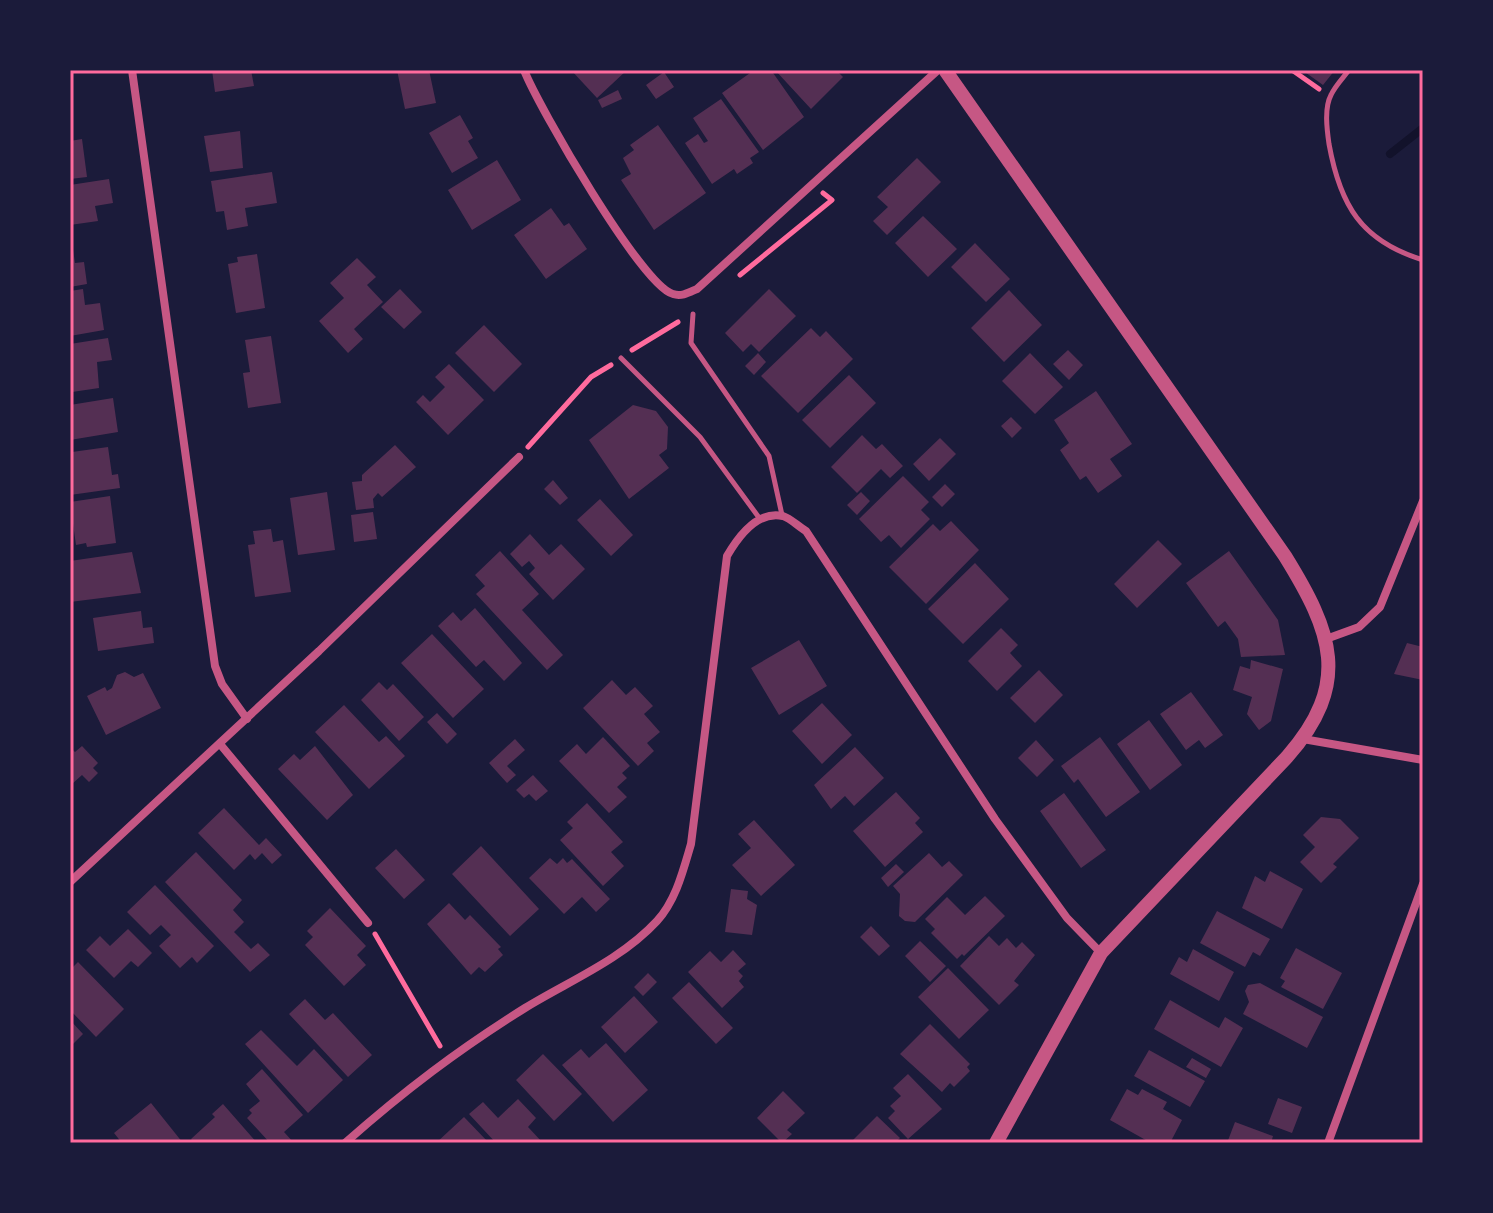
<svg xmlns="http://www.w3.org/2000/svg" width="1493" height="1213" viewBox="0 0 1493 1213" font-family="Arial,sans-serif">
<rect width="100%" height="100%" fill="#1b1b3a"/>
<g fill="none" stroke-linecap="round" stroke-linejoin="round">
<!-- stream -->
<path stroke="#12122b" stroke-width="8" d="M1390,154L1423,128"/>
</g>
<!-- building -->
<path fill="#542f53" d="M212,70H251L254,86L215,92Z
M397,70H429L436,103L405,109Z
M571,70H627L597,98Z
M748,70H771L804,117L763,150L722,93L750,73Z
M775,70H842L839,73L843,77L811,109Z
M1302,70H1335L1323,85Z
M664,72L674,87L656,99L646,85Z
M618,90L622,99L602,108L598,100Z
M721,99L759,152L750,158L753,163L737,174L734,169L712,184L685,143L698,134L704,143L708,141L693,118Z
M460,115L473,138L468,141L478,158L452,173L429,133Z
M658,125L706,193L654,230L621,180L631,174L623,158L634,150L630,145Z
M240,131L243,168L210,172L204,136Z
M82,139L87,177L70,179V141Z
M917,158L941,182L887,235L873,221L888,207L877,197Z
M497,160L521,200L472,230L448,190Z
M272,172L277,203L245,208L248,226L227,230L224,211L216,212L211,181Z
M109,179L113,203L95,206L98,221L70,225V185Z
M551,208L564,226L569,223L587,249L546,279L514,235Z
M923,216L957,249L928,277L895,243Z
M72,243L75,263L84,262L87,284L70,287Z
M975,243L1010,279L986,302L951,267Z
M257,254L265,308L236,313L228,264L238,262L237,257Z
M357,258L376,277L367,285L383,302L354,329L363,339L348,353L319,321L344,298L330,283Z
M83,289L85,305L100,303L104,330L70,336V291Z
M400,289L422,312L404,329L381,307Z
M769,289L796,316L759,352L751,344L743,352L725,333Z
M1009,290L1042,325L1004,362L971,328Z
M484,325L522,364L494,392L455,353Z
M811,328L820,337L826,331L853,359L798,413L761,376Z
M271,336L281,403L248,408L243,373L250,372L245,340Z
M108,338L112,360L97,362L99,388L72,392L70,344Z
M1068,350L1083,365L1069,380L1053,364Z
M758,353L766,362L754,375L745,366Z
M1030,353L1063,387L1035,414L1002,381Z
M449,364L484,400L448,435L416,402L423,395L430,402L445,387L435,377Z
M849,375L876,403L830,448L802,420Z
M1096,391L1132,444L1110,459L1122,476L1098,493L1086,476L1080,480L1060,450L1069,443L1054,420Z
M113,398L118,432L70,440V405Z
M633,405L656,411L668,427L667,449L659,455L669,468L629,499L589,440Z
M1011,417L1022,428L1012,438L1001,426Z
M862,435L876,449L882,444L903,466L890,478L881,469L857,493L831,467Z
M940,438L956,454L929,481L913,464Z
M395,445L416,467L382,497L378,493L373,499L374,508L356,510L352,482L362,481V475Z
M108,447L112,475L118,474L120,488L70,495L72,452Z
M903,476L929,502L921,510L930,519L901,548L889,535L881,542L859,519Z
M553,480L568,498L560,505L544,489Z
M945,484L955,494L942,507L932,497Z
M327,492L335,550L298,555L290,498Z
M861,492L870,501L857,515L847,505Z
M110,496L116,543L87,547L86,543L76,545L70,502Z
M600,499L633,535L611,556L577,520Z
M373,512L377,539L354,542L351,515Z
M951,521L979,550L926,604L889,567L933,524L940,531Z
M271,529L273,542L283,540L291,592L255,597L248,545L255,544L253,531Z
M530,534L549,555L561,544L585,569L553,600L529,574L535,568L529,561L522,567L510,554Z
M1158,540L1182,564L1137,608L1114,584Z
M500,551L539,594L522,610L563,655L547,670L476,594L485,586L475,575Z
M1229,551L1278,620L1285,655L1241,657L1238,639L1225,621L1218,627L1186,583Z
M132,552L141,593L70,602V561Z
M975,563L1009,599L963,644L928,609Z
M475,608L522,663L504,681L484,660L476,667L438,626L453,612L461,621Z
M141,611L143,628L152,627L154,643L98,651L93,618Z
M1001,628L1018,645L1010,653L1022,666L997,691L968,661Z
M432,634L484,689L453,718L401,663Z
M799,640L827,686L779,715L751,668Z
M1407,643L1423,647V680L1394,674Z
M1251,660L1283,669L1271,721L1259,730L1247,714L1252,697L1233,690L1240,666L1250,669Z
M1039,670L1063,695L1035,723L1010,698Z
M125,672L134,677L143,673L161,708L106,735L87,696L105,687L107,691L112,688L117,675Z
M612,680L626,695L635,687L653,706L644,714L660,732L647,743L654,751L638,766L583,708Z
M379,682L387,690L393,684L424,717L399,741L361,700Z
M1191,692L1223,735L1205,748L1199,740L1186,750L1160,714Z
M822,703L852,735L822,764L792,731Z
M344,705L379,742L386,736L405,756L369,789L315,732Z
M437,713L457,734L447,744L427,722Z
M1149,720L1182,765L1150,790L1117,744Z
M603,737L630,766L622,773L627,778L617,787L627,797L609,813L559,761L577,744L586,754Z
M1100,737L1140,792L1106,817L1078,779L1074,783L1061,766Z
M515,739L525,750L507,766L516,775L507,783L489,763Z
M1036,740L1054,760L1037,777L1018,758Z
M82,746L98,763L93,768L98,773L89,782L82,775L72,784L70,747L75,752Z
M315,746L353,795L327,820L278,769L294,754L300,760Z
M855,747L884,778L854,806L845,796L831,809L814,785Z
M533,775L548,791L536,801L529,794L524,798L516,790Z
M896,792L920,818L915,823L923,832L885,867L853,831Z
M1064,793L1106,850L1081,868L1040,811Z
M587,803L623,842L611,852L624,866L603,886L560,840L573,828L567,822Z
M224,808L259,845L266,838L282,855L272,864L262,853L255,860L250,854L234,870L198,833Z
M1321,817L1340,819L1359,838L1333,864L1337,867L1321,883L1300,862L1315,847L1303,835Z
M754,820L795,865L761,896L732,865L751,848L738,834Z
M481,846L539,909L510,936L452,874Z
M396,849L425,880L404,899L375,868Z
M196,852L242,900L233,910L244,922L234,932L251,949L258,943L270,955L250,972L165,882Z
M929,853L942,867L949,861L963,875L915,922L905,921L899,916L900,894L893,886Z
M550,858L557,864L563,858L567,863L572,859L610,899L596,912L582,897L564,914L529,878Z
M896,864L904,872L888,887L881,878Z
M1270,871L1303,889L1282,929L1242,908L1255,876L1265,882Z
M155,885L214,946L197,963L192,957L180,968L159,946L171,935L161,925L150,935L127,912Z
M731,889L748,891L747,899L757,905L752,935L725,932Z
M985,896L1005,916L964,956L962,954L957,959L931,933L935,929L925,919L947,897L965,915Z
M449,903L465,920L470,915L501,947L498,949L503,955L485,972L479,967L471,975L427,924Z
M330,908L366,946L357,955L366,965L344,986L305,945L313,937L307,931Z
M1217,911L1270,939L1260,956L1253,952L1245,967L1200,943Z
M871,926L890,946L879,956L860,937Z
M128,929L152,953L138,967L131,961L114,978L86,950L100,936L110,946Z
M989,936L999,946L1007,938L1016,948L1022,942L1035,955L1014,981L1019,985L999,1005L960,966Z
M920,941L946,966L930,982L905,956Z
M1296,948L1342,973L1323,1009L1281,987L1285,981L1280,978Z
M1193,949L1234,972L1219,1001L1170,974L1179,957L1187,962Z
M733,950L746,964L738,971L743,976L739,981L744,987L722,1008L688,972L710,951L721,962Z
M78,962L124,1009L96,1037L70,1010V970Z
M948,968L989,1010L959,1039L918,997Z
M648,973L657,982L643,996L634,987Z
M689,982L733,1028L716,1044L672,998Z
M1260,983L1323,1017L1307,1048L1243,1014L1249,1002L1245,991L1248,985Z
M634,996L658,1022L625,1053L601,1027Z
M305,999L325,1020L333,1013L372,1055L348,1077L289,1014Z
M1170,1000L1219,1028L1225,1017L1243,1028L1221,1067L1154,1029Z
M70,1020L83,1034L70,1047Z
M930,1024L970,1064L967,1067L970,1071L954,1087L950,1083L942,1092L900,1054Z
M261,1030L297,1066L314,1049L343,1080L308,1113L245,1044Z
M606,1043L648,1090L613,1122L562,1065L581,1049L589,1058Z
M1149,1050L1205,1081L1190,1107L1134,1076Z
M543,1054L582,1094L554,1121L516,1080Z
M1192,1058L1211,1069L1206,1078L1186,1067Z
M262,1069L303,1115L284,1132L294,1143H270L247,1118L252,1113L249,1110L260,1101L246,1084Z
M908,1074L942,1109L908,1139L888,1118L895,1111L890,1106L901,1096L893,1088Z
M1127,1089L1138,1095L1142,1089L1167,1102L1163,1109L1182,1120L1170,1143H1151L1110,1120Z
M783,1091L805,1113L787,1130L792,1134L782,1143L757,1118Z
M1278,1098L1302,1107L1292,1133L1268,1124Z
M518,1099L536,1118L528,1127L543,1143H496L469,1114L483,1102L498,1118Z
M151,1103L183,1143H122L114,1133Z
M223,1104L257,1143H194L191,1139L215,1117L212,1114Z
M877,1116L900,1138L895,1143H850Z
M464,1117L489,1143H436Z
M1235,1122L1273,1136L1271,1143H1227Z"/>
<g fill="none" stroke-linecap="round" stroke-linejoin="round">
<!-- path -->
<path stroke="#ff6b9d" stroke-width="5" d="M1292,70L1319,89
M740,275L832,200L823,193
M632,350L678,322
M528,447L591,377L611,365
M375,934L440,1046"/>
<!-- service -->
<path stroke="#c65784" stroke-width="5" d="M1349,70C1343,78 1335,86 1331,95C1324,108 1327,130 1329,144C1340,205 1361,241 1423,260
M693,314L691,343L769,456L782,515
M621,358L700,437L760,519"/>
<!-- minor -->
<path stroke="#c65784" stroke-width="8" d="M132,70L215,666L222,684L247,719
M524,70C538,106 642,286 673,294C682,297 690,292 697,289L938,70
M1326,639L1359,627L1380,607L1423,501
M1303,739L1423,760
M220,744L368,923
M70,882L319,651L519,457
M345,1143C405,1090 458,1050 525,1008C569,981 621,960 657,921C676,900 683,871 691,844L727,556C738,537 757,510 783,516C790,518 799,527 806,531L995,819L1067,918L1101,953
M1328,1143L1423,884"/>
<!-- tertiary -->
<path stroke="#c65784" stroke-width="14" d="M945,70L1285,556C1332,632 1352,683 1287,757L1101,953L996,1143"/>
</g>
<!-- border -->
<rect width="1493" height="1213" fill="none" stroke="#1b1b3a" stroke-width="144"/>
<rect x="72" y="72" width="1349" height="1069" fill="none" stroke="#ff6b9d" stroke-width="3"/>
</svg>
